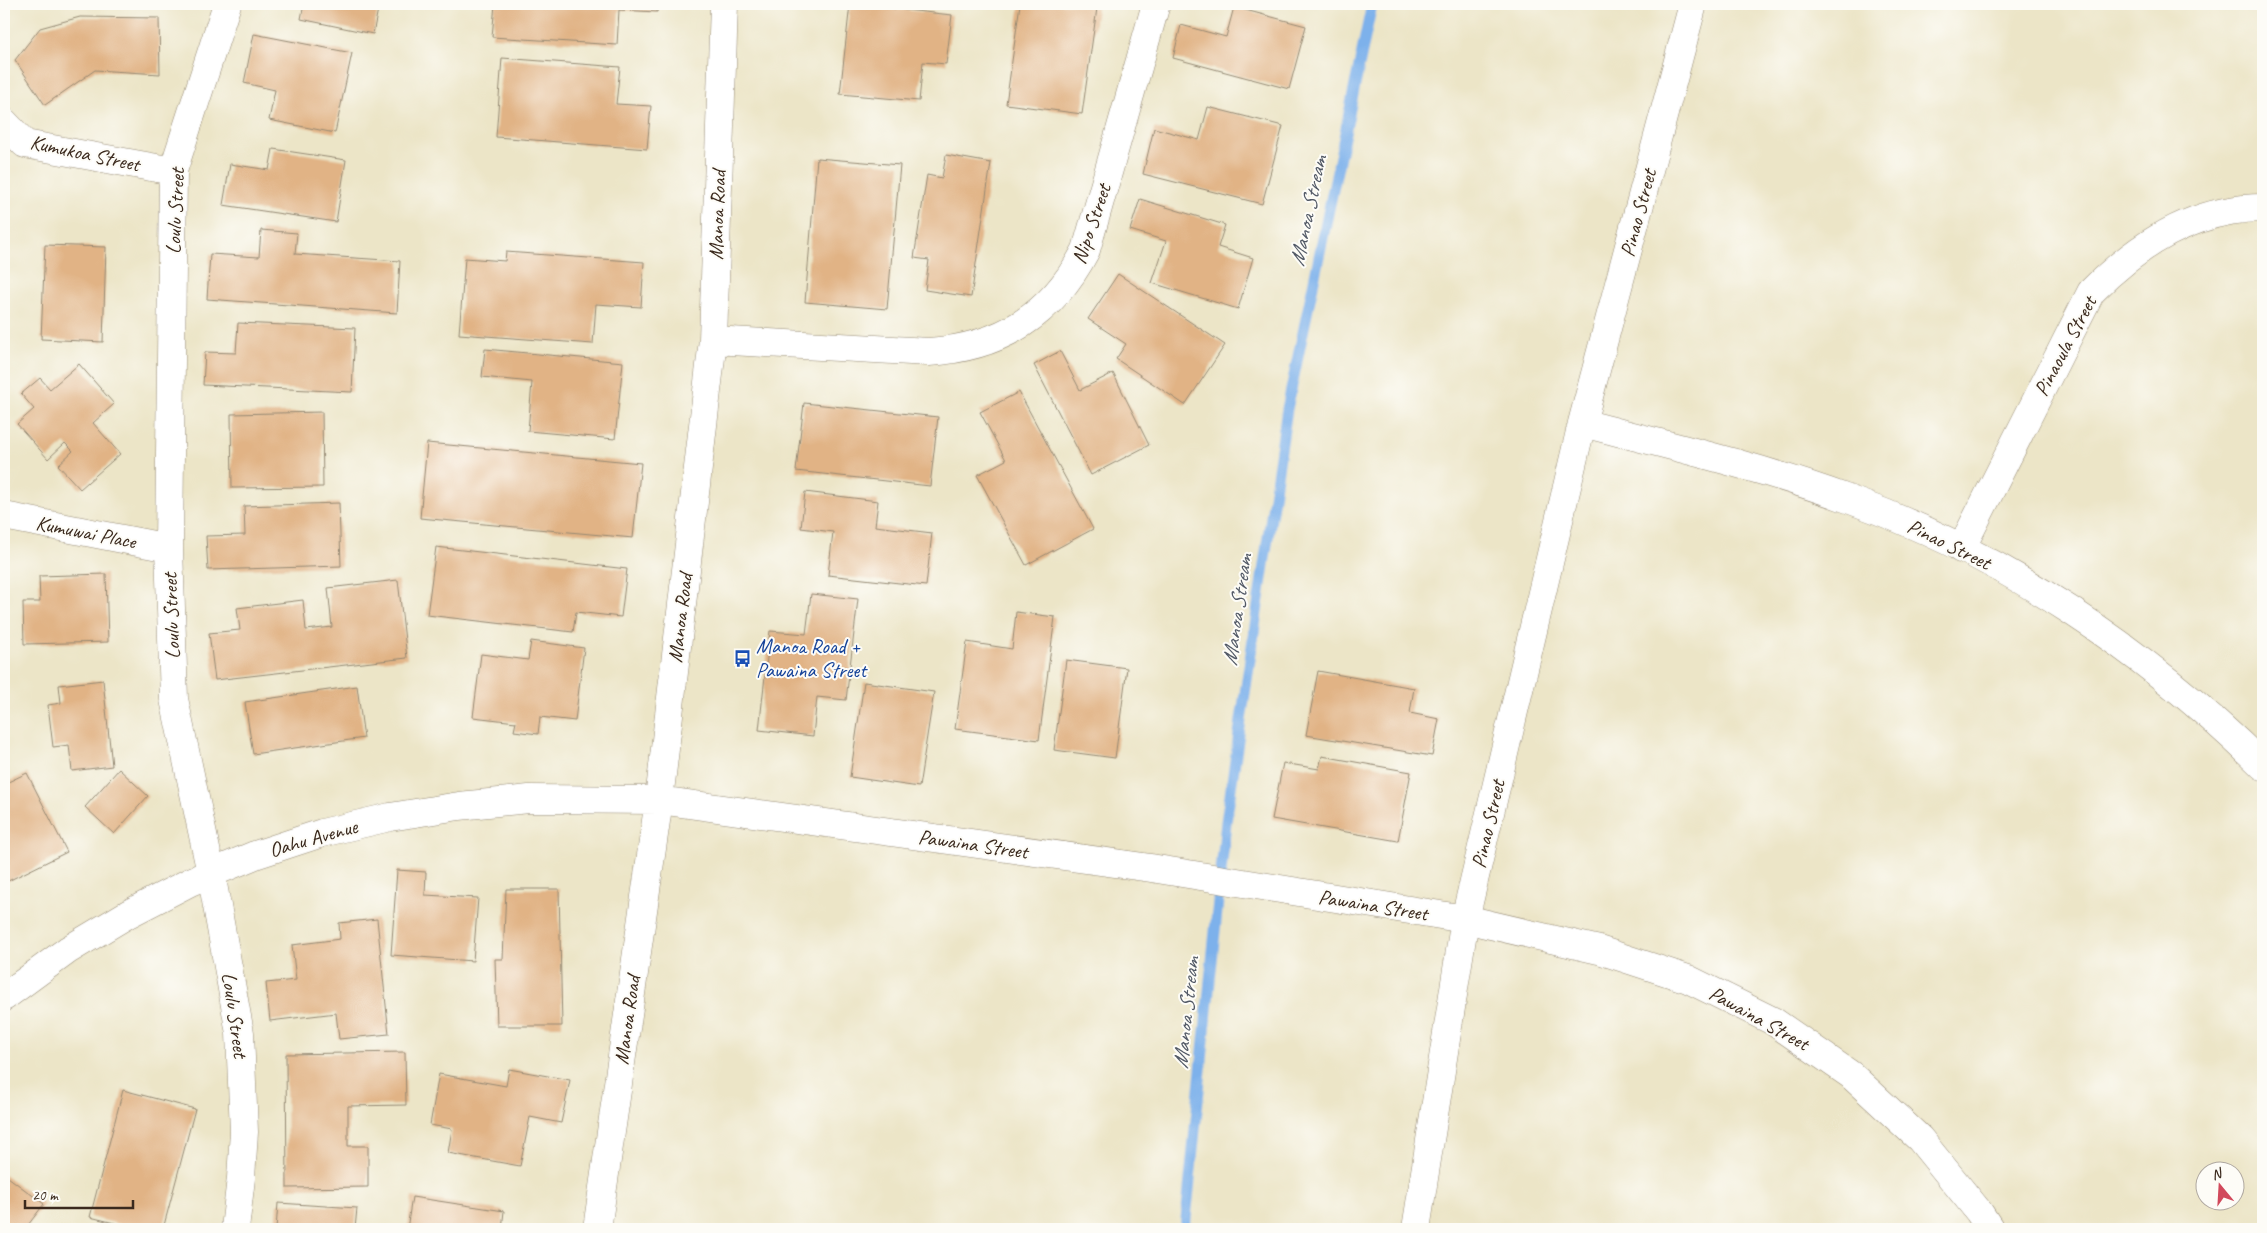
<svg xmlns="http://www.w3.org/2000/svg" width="2267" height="1233" viewBox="0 0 2267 1233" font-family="Caveat,sans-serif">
<rect width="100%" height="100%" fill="#fdfcf7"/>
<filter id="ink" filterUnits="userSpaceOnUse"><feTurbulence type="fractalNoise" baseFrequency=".02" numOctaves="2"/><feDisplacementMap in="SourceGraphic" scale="10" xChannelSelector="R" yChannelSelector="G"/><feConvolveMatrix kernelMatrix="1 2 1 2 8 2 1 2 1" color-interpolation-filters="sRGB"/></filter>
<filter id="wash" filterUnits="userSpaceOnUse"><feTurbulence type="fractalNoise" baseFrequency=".0096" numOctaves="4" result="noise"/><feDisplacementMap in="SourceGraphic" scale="20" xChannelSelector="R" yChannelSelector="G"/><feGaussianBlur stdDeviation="1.12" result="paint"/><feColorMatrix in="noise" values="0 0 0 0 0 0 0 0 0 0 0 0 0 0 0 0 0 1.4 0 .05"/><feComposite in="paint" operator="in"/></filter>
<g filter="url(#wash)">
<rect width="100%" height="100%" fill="#ece5c7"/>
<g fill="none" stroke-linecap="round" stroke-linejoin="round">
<!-- stream -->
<path stroke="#7db1eb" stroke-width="11" d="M1185,1229L1226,822L1287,409L1372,4"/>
</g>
<g id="blocks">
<!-- building -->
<path fill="#e1b385" d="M304,4H379L373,34L301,19Z
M495,4H658L657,12L619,10L617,45L492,37Z
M850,4L952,15L946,64L923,62L919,101L840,94Z
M1020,4H1071L1097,8L1082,114L1006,104Z
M1234,7L1306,26L1289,89L1173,58L1181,25L1226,37Z
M80,17L159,18L160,74L95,70L45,105L15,60L40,28Z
M254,34L352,53L335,133L269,120L275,90L244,83Z
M502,58L620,67L616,104L651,106L647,149L496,137Z
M1208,107L1283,126L1262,204L1143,174L1154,128L1199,140Z
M273,149L346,160L336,222L223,205L230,164L269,170Z
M946,155L991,163L971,297L925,290L929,260L914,258L927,175L942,178Z
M817,158L900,165L887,309L805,302Z
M1140,199L1225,225L1218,247L1253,258L1238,309L1152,283L1166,241L1130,230Z
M261,230L297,233L295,254L400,261L397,313L207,299L210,254L259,257Z
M45,245L106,247L103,342L41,339Z
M506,252L644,262L641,307L596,304L593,344L459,334L465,258L505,261Z
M1118,274L1225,345L1185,405L1116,359L1126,344L1088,319Z
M238,323L355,328L352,392L203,385L205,352L236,353Z
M485,349L623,362L615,439L528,431L532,382L482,377Z
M1060,351L1080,390L1113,373L1149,445L1091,475L1034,365Z
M79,364L114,404L93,423L120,454L80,489L58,465L73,451L65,443L48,459L17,424L34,409L21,394L40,378L50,389Z
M1019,392L1093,529L1026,565L977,475L1006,460L980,412Z
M804,403L938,417L930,486L796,471Z
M322,412L323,487L232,488L231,414Z
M427,443L641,463L633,538L420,518Z
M805,492L878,501L875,526L932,533L926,586L828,575L833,532L801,528Z
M339,503L341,566L208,570L206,536L245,535L244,506Z
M436,547L627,569L621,617L576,612L573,632L427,615Z
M106,574L108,642L24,644L23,602H40L39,576Z
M398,580L407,658L215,680L209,633L240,630L237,608L303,600L306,630L332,627L328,588Z
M811,594L858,599L846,700L817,697L813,736L759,730L770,631L806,634Z
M1016,612L1055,617L1039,740L955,729L967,642L1012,649Z
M531,641L584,648L575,721L540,717L538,734L514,731L516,722L473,717L481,654L528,660Z
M1066,660L1127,668L1115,758L1054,750Z
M1318,671L1414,688L1410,713L1439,719L1432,756L1306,735Z
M103,680L112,766L72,771L69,745L53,747L48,705L61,703L59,685Z
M864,682L934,692L919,787L850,777Z
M357,686L364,738L253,754L245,702Z
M1322,756L1411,772L1398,841L1272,819L1283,763L1319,769Z
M119,769L148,796L114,834L85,807Z
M27,773L67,852L4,883V784Z
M397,870L426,872L425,895L478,898L473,961L391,955Z
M506,889H559L562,1026H497L495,959H503Z
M377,919L389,1034L339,1039L336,1013L270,1021L266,983L296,980L292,945L340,939L339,923Z
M405,1052L406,1105L348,1106V1146H368V1187L287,1188L286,1054Z
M509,1069L570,1080L561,1123L530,1117L520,1166L448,1153L452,1129L430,1125L439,1074L506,1086Z
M123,1090L195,1109L163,1229H139L90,1217Z
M4,1174L44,1204L25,1229H4Z
M412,1197L504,1211L502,1229H407Z
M278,1203L357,1208L355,1229H276Z"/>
</g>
</g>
<g filter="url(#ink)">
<use href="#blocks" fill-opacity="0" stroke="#948872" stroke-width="1"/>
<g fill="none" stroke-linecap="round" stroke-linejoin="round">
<defs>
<path id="minor" d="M227,4L173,171L169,548L174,699L211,873L240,1033L244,1132L241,1178L235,1229
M4,122L25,144L173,171
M713,340L929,352C1002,347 1052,315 1086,250L1156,4
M1582,423C1671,446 1761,467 1848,499C2004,555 2145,650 2263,766
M4,516L169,548
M1961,549L2091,292C2138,244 2194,208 2263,208
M4,997L68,950L128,914L190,882L255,855L322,833L390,817L459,806L529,799L659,800L1151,868L1465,919L1599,950L1688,979L1773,1021L1851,1075L1920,1139L1979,1212L1990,1229
M597,1229L659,800L713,340L724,4
M1416,1229L1465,919L1582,423L1693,4"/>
</defs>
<!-- minor casing -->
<use href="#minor" stroke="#948872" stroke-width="29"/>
<!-- minor -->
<use href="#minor" stroke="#fff" stroke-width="28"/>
</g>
</g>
<!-- icons -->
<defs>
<symbol id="bus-bare" viewBox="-9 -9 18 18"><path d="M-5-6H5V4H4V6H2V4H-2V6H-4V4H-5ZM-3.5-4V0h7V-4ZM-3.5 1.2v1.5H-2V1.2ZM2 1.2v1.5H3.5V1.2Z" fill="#1a4fb4" stroke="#fdfcf7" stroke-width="2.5" paint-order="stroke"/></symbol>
</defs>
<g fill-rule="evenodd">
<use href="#bus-bare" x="730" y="646" width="25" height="25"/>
</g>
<g text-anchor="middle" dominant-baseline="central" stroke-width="4" stroke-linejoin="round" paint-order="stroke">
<!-- street labels -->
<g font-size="21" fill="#3b2a1e" stroke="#fdfcf7">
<text transform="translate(85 153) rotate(12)">Kumukoa Street</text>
<text transform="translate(175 211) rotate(-87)">Loulu Street</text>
<text transform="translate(1638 213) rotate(-75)">Pinao Street</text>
<text transform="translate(717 215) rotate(-88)">Manoa Road</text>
<text transform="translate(1091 224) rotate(-71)">Nipo Street</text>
<text transform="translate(2065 346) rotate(-62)">Pinaoula Street</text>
<text transform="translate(86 532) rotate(11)">Kumuwai Place</text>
<text transform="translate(1949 544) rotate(26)">Pinao Street</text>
<text transform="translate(171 616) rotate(-92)">Loulu Street</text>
<text transform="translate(680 618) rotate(-83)">Manoa Road</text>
<text transform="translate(1488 824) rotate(-77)">Pinao Street</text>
<text transform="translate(313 838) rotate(-16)">Oahu Avenue</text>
<text transform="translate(973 844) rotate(8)">Pawaina Street</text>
<text transform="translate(1373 905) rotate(9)">Pawaina Street</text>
<text transform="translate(235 1015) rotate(82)">Loulu Street</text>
<text transform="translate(1759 1018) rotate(29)">Pawaina Street</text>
<text transform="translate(627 1020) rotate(-82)">Manoa Road</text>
</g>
<!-- transit labels -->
<g font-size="21" fill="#164399" stroke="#fdfcf7" text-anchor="start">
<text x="756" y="646">Manoa Road +<tspan x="756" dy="24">Pawaina Street</tspan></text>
</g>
<!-- water labels -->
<g font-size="22" font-style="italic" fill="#525966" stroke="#fdfcf7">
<text transform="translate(1308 211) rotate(-78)">Manoa Stream</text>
<text transform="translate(1237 610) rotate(-82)">Manoa Stream</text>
<text transform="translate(1186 1013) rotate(-84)">Manoa Stream</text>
</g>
</g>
<!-- margin -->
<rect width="2267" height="1233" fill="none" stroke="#fdfcf7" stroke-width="20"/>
<!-- north arrow -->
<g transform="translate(2220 1186) rotate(342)"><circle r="24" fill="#fdfcf7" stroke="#afa8a0"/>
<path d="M0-4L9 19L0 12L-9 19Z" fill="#d1495b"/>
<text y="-8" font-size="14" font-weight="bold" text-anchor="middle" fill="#3b2a1e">N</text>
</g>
<!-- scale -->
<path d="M25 1200v8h108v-8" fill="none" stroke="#3b2a1e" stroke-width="2.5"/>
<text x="32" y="1200" font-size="15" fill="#3b2a1e" stroke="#fdfcf7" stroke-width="4" paint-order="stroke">20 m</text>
</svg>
